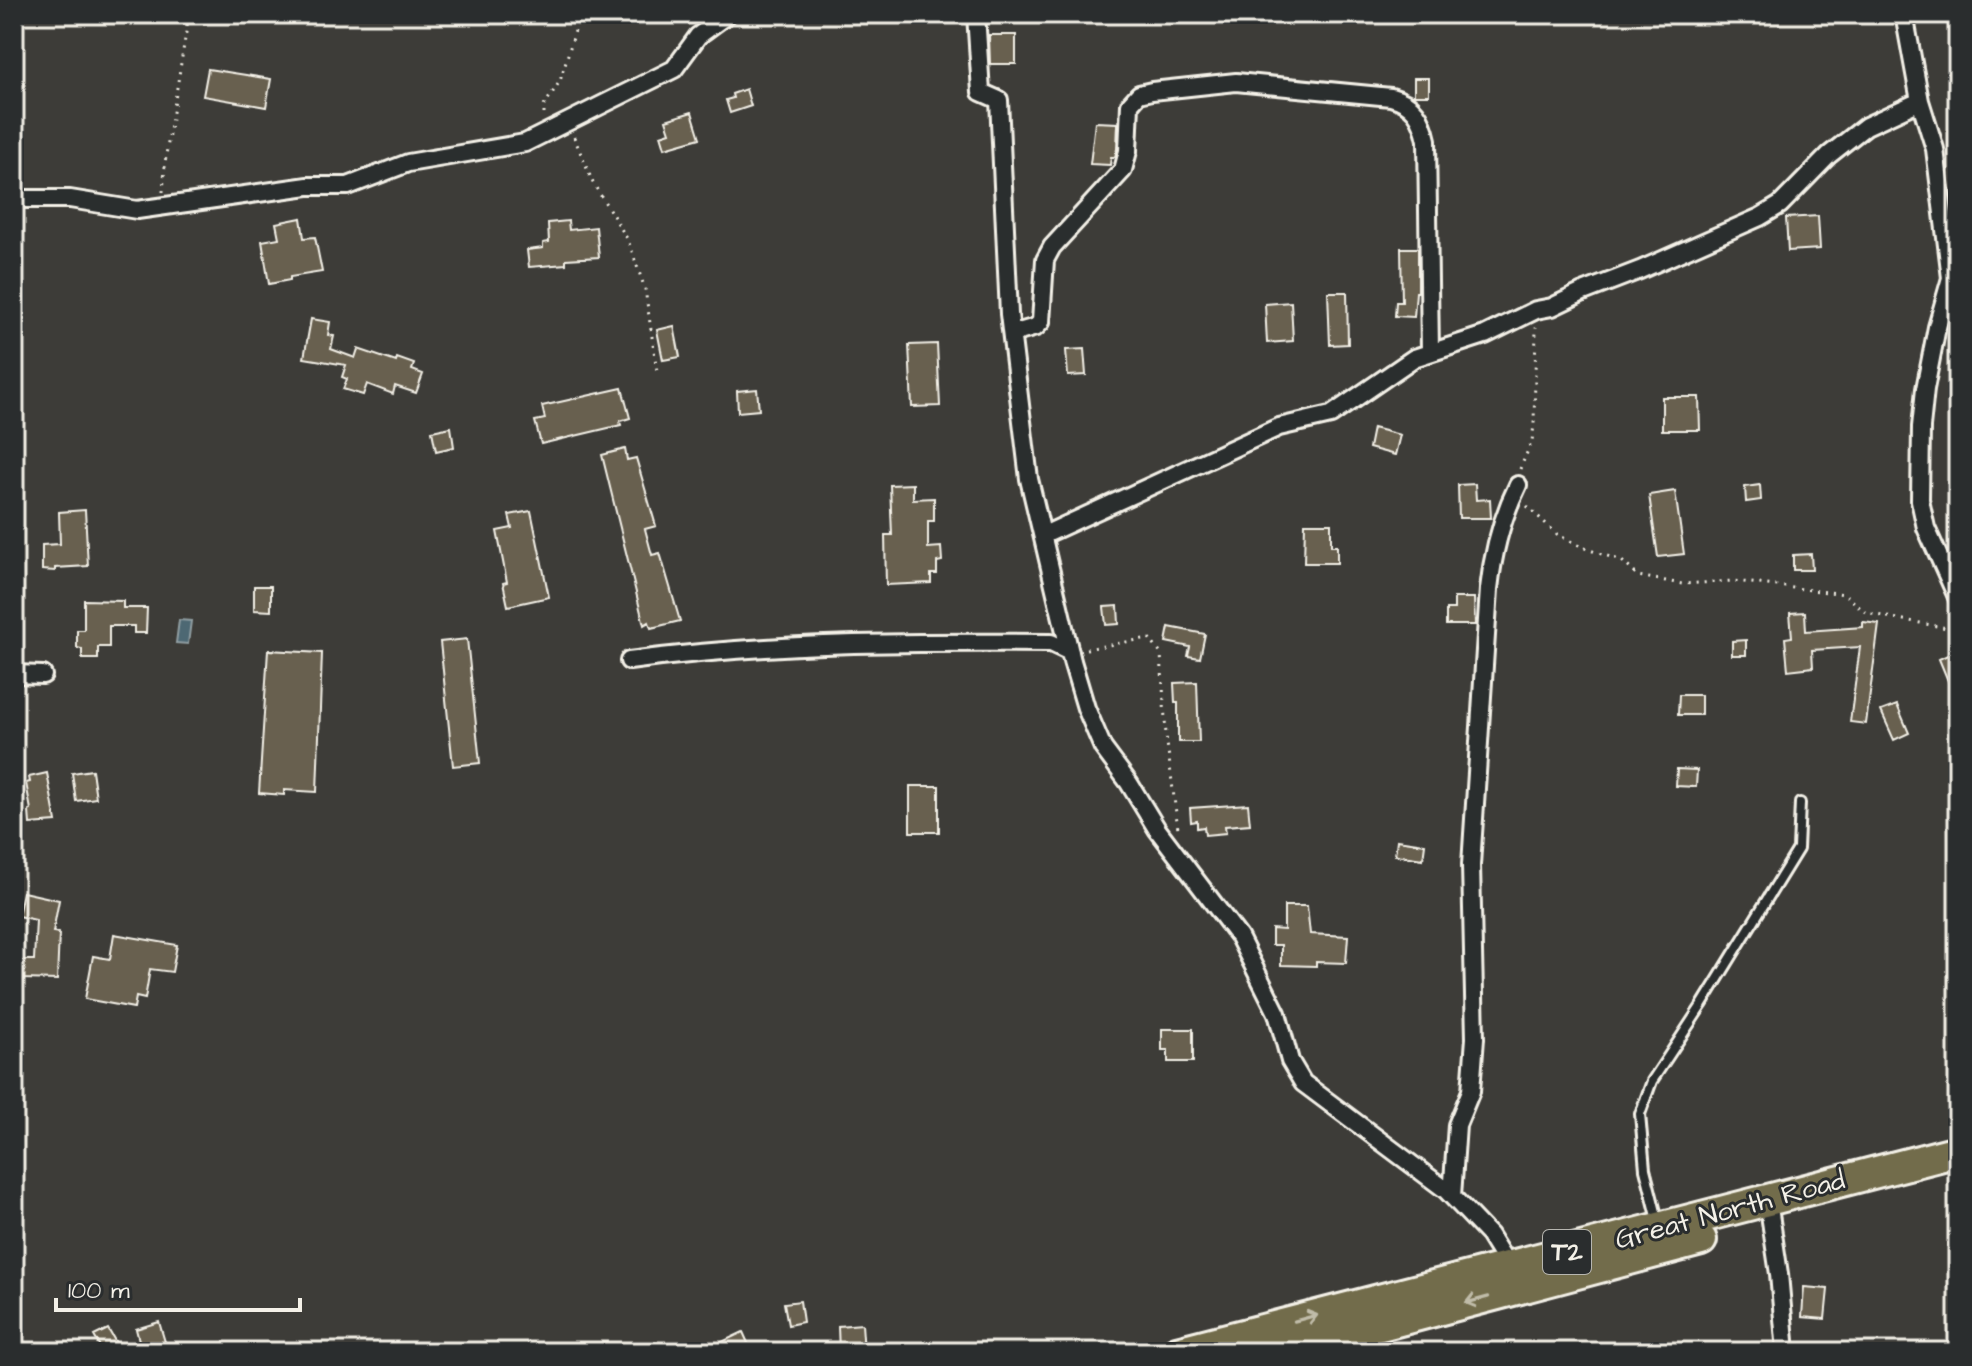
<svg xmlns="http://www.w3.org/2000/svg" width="1972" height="1366" viewBox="0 0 1972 1366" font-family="'Architects Daughter',sans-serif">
<rect width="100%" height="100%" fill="#3d3c38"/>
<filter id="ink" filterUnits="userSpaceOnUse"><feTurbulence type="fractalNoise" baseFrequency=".0125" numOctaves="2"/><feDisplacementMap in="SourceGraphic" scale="16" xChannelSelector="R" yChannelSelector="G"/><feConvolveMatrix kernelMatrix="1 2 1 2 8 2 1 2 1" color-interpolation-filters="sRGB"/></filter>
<g filter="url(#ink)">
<!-- water -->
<path fill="#4e6773" stroke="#909ea2" stroke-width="2" d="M179,620L191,621L188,644L176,643Z"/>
<!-- building -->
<path fill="#686050" stroke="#f4f1e8" stroke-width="2" d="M989,35H1016V64H990Z
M208,69L271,79L266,107L203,96Z
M1414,78H1429V95H1414Z
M746,89L751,106L730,113L726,100L733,98L732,94Z
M692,112L700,138L665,148L661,135L670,132L666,120Z
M1095,122L1118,123L1117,149L1115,157H1111L1110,165L1090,164Z
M1818,216L1820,249L1788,251L1786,218Z
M301,218L304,238L315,237L322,272L290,277V280L269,284L262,241L279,238L276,223Z
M568,221L569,230L596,227L599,257L566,259V264L529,267L527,250L543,248V243L549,242L548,223Z
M1401,248H1418V292H1416L1414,317L1395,316L1396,302H1402Z
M1328,292H1347L1348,344L1330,345Z
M1291,302L1293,341L1267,343L1265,304Z
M311,319L330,322L328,335L334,336L331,349L355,358L358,349L396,362L397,358L414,364L412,370L423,374L416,393L395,386L393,394L367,384L363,395L343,389L347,379L342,377L346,365L304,358Z
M674,326L680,357L663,360L657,330Z
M937,344L940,406L912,407L909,345Z
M1084,349L1086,375L1068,376L1066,350Z
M622,388L630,418L620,421L621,425L541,444L535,421L545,419L542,406Z
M757,389L759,410L738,412L737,391Z
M1662,397H1699L1700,430H1662Z
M451,427L454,447L436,451L432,431Z
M1373,428L1400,435L1395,455L1369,448Z
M625,449L627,460L636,458L656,526L645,529L652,555L660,553L680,621L651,628L649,622L644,625L602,455Z
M913,484V499L934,498V521H928V548L941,547L942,561L937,562V574H931V583L886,585L885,535H892L890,485Z
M1475,484L1476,500L1490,499L1491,518H1459L1458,485Z
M1760,485L1761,500L1746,502L1745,487Z
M1675,491L1684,554L1658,557L1649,495Z
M85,510L88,566L55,568V571L42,570V545L60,544L59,512Z
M531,511L549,597L508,606L503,583L507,582L497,531L512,528L509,515Z
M1305,523H1331V546H1337V563H1304Z
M1811,554L1812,570H1793V555Z
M254,586H271V611L254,610Z
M1454,598H1474L1475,625H1446V609H1454Z
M84,600L123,601V608H147L146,633H134V626H109V647H98V659H82V649L77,648V630H84Z
M1118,606L1119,624L1106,625L1104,607Z
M1805,612L1806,631L1863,627V622L1879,624L1866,724L1850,722L1860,647L1812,650L1813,667L1788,670L1785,638L1792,637L1790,613Z
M1169,627L1205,634L1200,658L1188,656L1190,647L1166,642Z
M467,639L480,763L453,766L440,642Z
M1746,640V655H1732V641Z
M268,650L322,653L317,792L284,790V795L259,793Z
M1954,652L1958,661V705L1939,659Z
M1197,682L1199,742H1178V703H1175L1174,683Z
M1679,695H1701V715H1678Z
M1897,705L1909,733L1894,740L1881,711Z
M1677,769L1697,770L1696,787L1676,786Z
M92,770L96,798L76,801L72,773Z
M47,773L56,822L30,824L29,811L31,810L26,783L30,782L29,777Z
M910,786H939V832H910Z
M1248,804L1250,824L1225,826L1226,833L1205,835L1204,827L1197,828V821L1191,822L1190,808Z
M1397,840L1425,844L1423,859L1395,855Z
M23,892L59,900L53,932L59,933L57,980L23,979L24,960H34L36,920L18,916Z
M1284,906H1307L1310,934L1348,936L1346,963L1316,962V966L1281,965V945H1272V929L1284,930Z
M114,934L177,945L172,972L150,969L145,999L136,997L134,1008L85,999L93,956L110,959Z
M1162,1029H1193V1062H1168V1050H1162Z
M1804,1287L1828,1289L1825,1319L1802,1317Z
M800,1301L803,1322L788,1325L784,1303Z
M159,1322L168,1352H142L136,1329Z
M862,1324L864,1352H839L838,1326Z
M108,1329L119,1348L112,1352H103L94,1336Z
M743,1332L752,1352H727L722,1342Z"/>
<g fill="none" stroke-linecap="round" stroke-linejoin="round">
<defs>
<path id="lane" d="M1659,1224L1645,1169L1640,1114L1652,1081L1702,1005L1798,849L1800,803"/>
<path id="street" d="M976,14L981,92L999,100L1009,314L1029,479L1072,661L1086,708L1103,748L1129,783L1157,829L1239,937L1277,1013L1290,1061L1303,1083L1446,1190L1489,1235L1512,1272
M1904,14L1920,101L1935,149L1951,278L1937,327L1925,389L1921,427L1920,500L1926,528L1958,599
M14,199H70L137,210L308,186H348L408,163L525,143L674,69L698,36L728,14
M1012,334L1036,327L1041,322L1045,260L1052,247L1123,170L1128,151L1130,104L1139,94L1152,91L1236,82L1391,97C1414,103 1422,117 1427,140L1430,352
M1044,535L1279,427L1331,415L1414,358L1485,335L1536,310L1552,307L1583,292L1640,270L1760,217L1780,205L1829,155L1866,126L1920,101
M629,661C768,642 911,642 1051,643L1070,652
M14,674L43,675
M1452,1196L1457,1125L1471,1091L1475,1038L1471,865L1489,589C1493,552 1501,519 1518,485
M1768,1201L1779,1274L1786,1352"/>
<path id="highway" d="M1177,1352L1958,1151
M1279,1352L1701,1240"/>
</defs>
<!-- lane casing -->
<use href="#lane" stroke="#f4f1e8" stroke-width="14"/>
<!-- street casing -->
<use href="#street" stroke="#f4f1e8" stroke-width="22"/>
<!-- highway casing -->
<use href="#highway" stroke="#f4f1e8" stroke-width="36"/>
<!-- path -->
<path stroke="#f4f1e8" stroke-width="3" stroke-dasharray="2 6" stroke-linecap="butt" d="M544,114V106L560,81L580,14
M574,137L593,183L628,240L645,289L657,371
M163,192L166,155L189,14
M1520,469L1532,441L1534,425L1536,327
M1527,506L1558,535L1587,549L1622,561L1638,576L1682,584L1734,581L1845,594L1866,613L1958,630
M1086,649L1149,638L1161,654L1166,735L1178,829"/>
<!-- lane -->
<use href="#lane" stroke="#2a2d2e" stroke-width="8"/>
<!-- street -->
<use href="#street" stroke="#2a2d2e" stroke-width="16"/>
<!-- highway -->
<use href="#highway" stroke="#726c4b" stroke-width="30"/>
</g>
<!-- one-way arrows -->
<defs><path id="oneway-shaft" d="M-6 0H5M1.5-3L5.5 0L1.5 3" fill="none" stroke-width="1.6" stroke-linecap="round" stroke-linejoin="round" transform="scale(2)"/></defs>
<g stroke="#c0bca9">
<use href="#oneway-shaft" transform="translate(1477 1300) rotate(165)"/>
<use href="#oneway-shaft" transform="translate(1306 1318) rotate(-15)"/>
</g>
</g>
<g text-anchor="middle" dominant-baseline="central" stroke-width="6" stroke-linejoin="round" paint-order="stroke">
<!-- shield labels -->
<rect fill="#2a2d2e" stroke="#b7b6b0" stroke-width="2" x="1543" y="1230" width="48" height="44" rx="6"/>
<g font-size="26" font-weight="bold" fill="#f4f1e8">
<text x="1567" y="1252">T2</text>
</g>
<!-- street labels -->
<g font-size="28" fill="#f4f1e8" stroke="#2a2d2e">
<text transform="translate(1730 1210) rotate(-15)">Great North Road</text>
</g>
</g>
<!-- margin -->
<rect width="1972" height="1366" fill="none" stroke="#2a2d2e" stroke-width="48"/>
<rect x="24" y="24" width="1924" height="1318" fill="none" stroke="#f4f1e8" stroke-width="3" filter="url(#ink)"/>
<!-- scale -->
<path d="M56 1298v12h244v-12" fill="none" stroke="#f4f1e8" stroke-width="4"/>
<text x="68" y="1298" font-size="24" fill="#f4f1e8" stroke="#2a2d2e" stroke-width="6" paint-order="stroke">100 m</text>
</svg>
